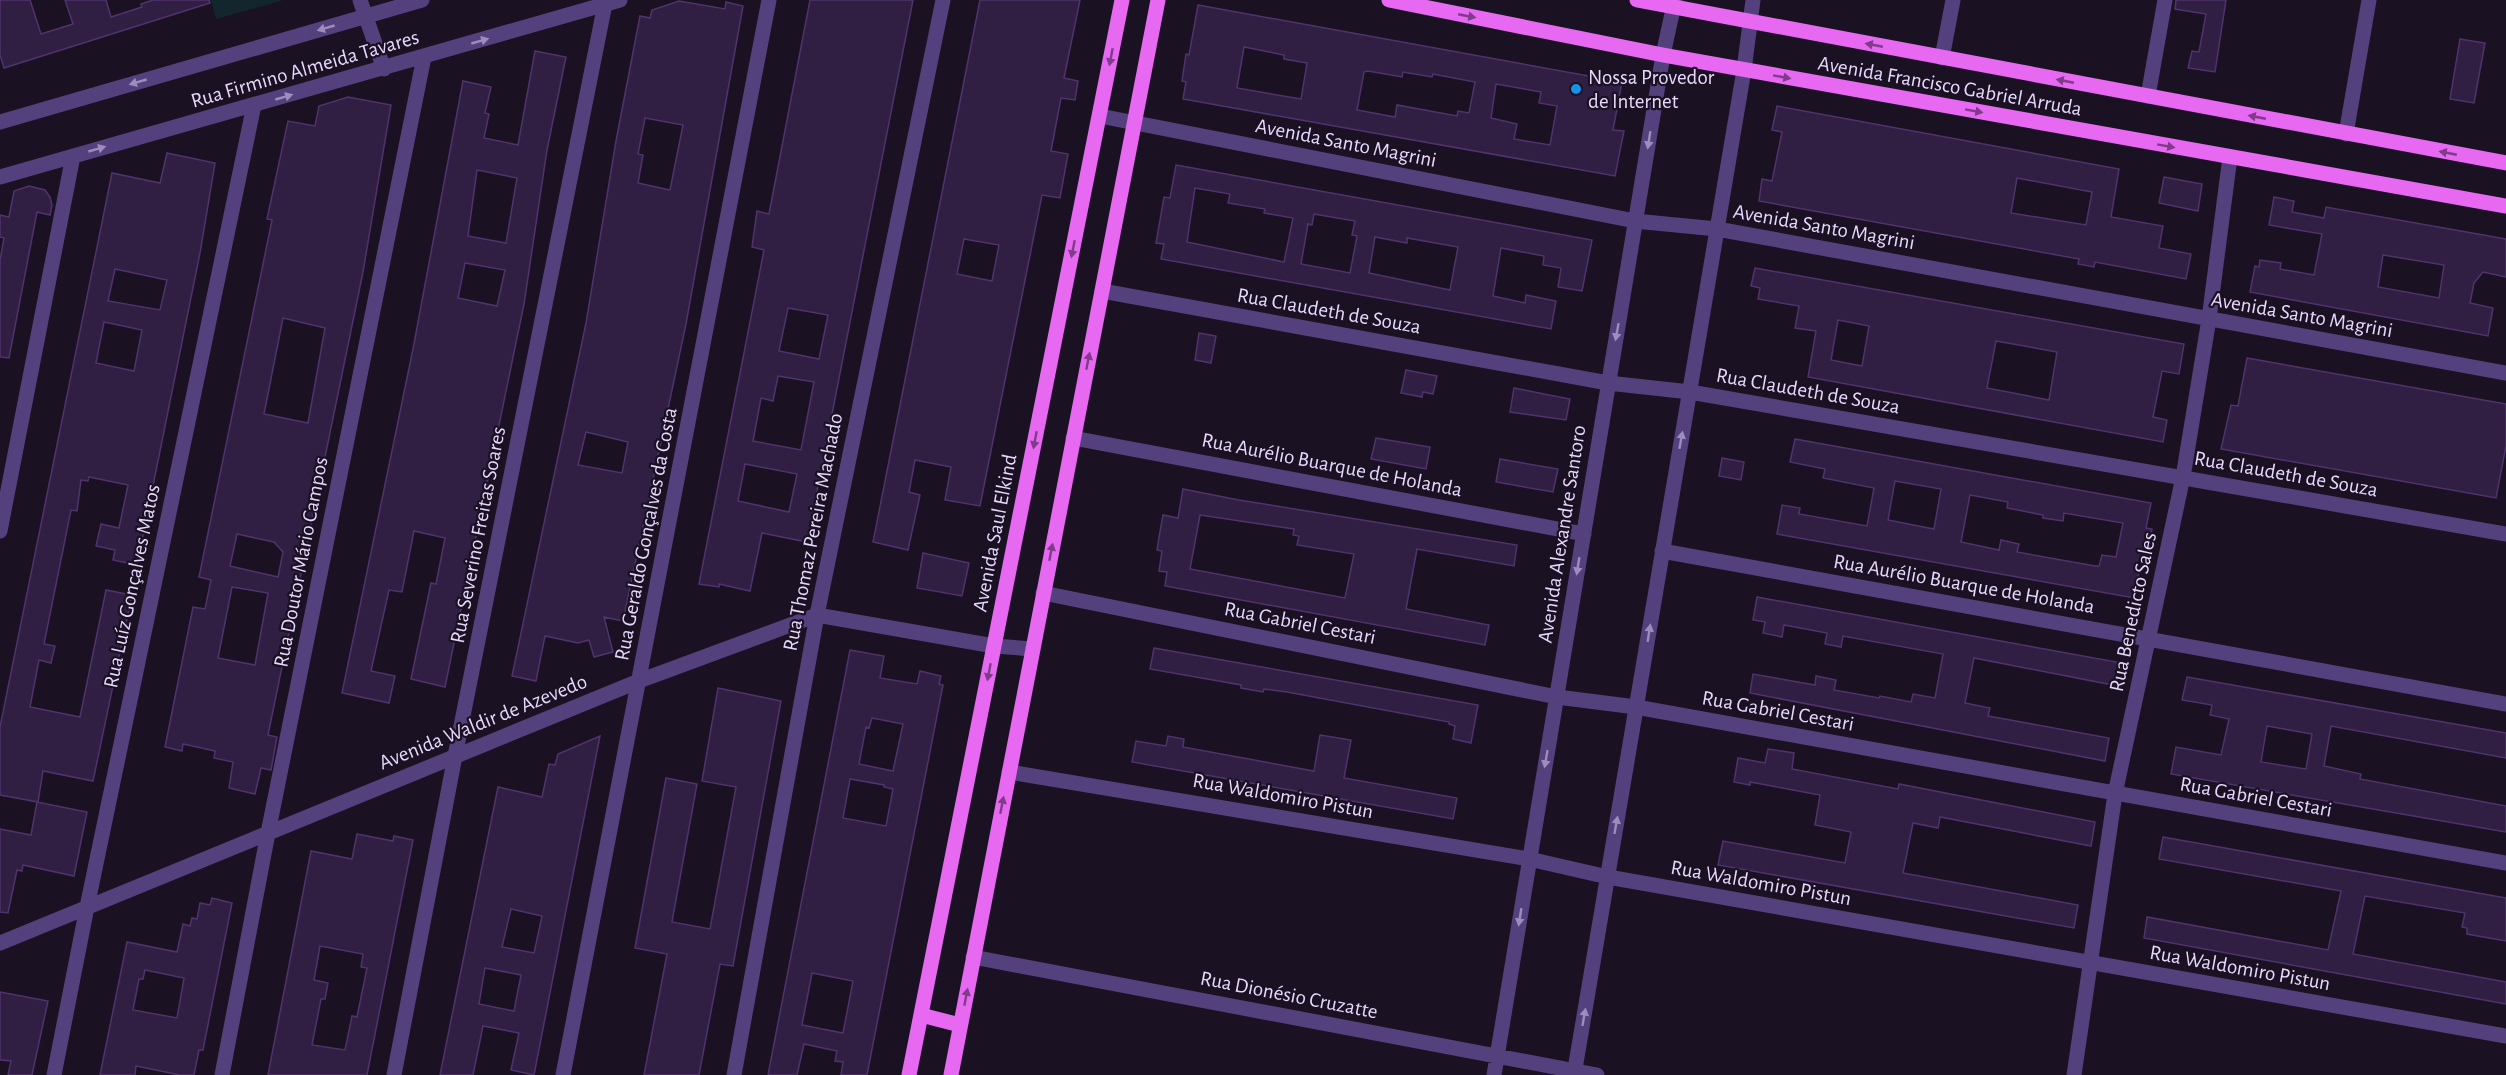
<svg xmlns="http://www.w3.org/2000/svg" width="2506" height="1075" viewBox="0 0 2506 1075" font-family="'Alegreya Sans',sans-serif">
<rect width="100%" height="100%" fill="#1a1123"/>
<!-- green -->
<path fill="#14262d" d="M211,0H281V1L216,19Z"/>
<!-- building -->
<path fill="#311f43" stroke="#50336c" stroke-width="1.5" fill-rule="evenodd" d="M0,0H30L41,34L73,24L65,0H106L111,17L142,7L141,4L153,0H209L210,3L4,68L0,55Z
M810,0H913L807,542L762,533L750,591L719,584V587L699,584L764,250L752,247L757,211L769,214ZM788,308L828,315L819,359L779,351ZM778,376L814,382L801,450L753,441L761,398L773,401ZM745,464L797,474L789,512L738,501Z
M980,0H1080L1064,78L1078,81L1075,100L1061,98L1051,151L1068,154L1060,198L1042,195L980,506L945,500L951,467L915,460L909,492L920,495L908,550L873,542ZM964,239L999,245L992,281L957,274Z
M2176,0H2226L2215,72L2188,68L2192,51L2199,52L2206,14L2175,9Z
M679,1L725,9L726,2L743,6L686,324L623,621L604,617L613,652L594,657L589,640L578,643L545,636L536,681L512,676L586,323L616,141L640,16L650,18L652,10ZM645,118L683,125L670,190L638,183L643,155L638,154ZM586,432L628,442L622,473L578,465Z
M1198,5L1622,82L1613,130L1624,131L1615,176L1183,99L1186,82L1182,81L1186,54L1189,55ZM1244,47L1284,55V59L1307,63L1301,99L1237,88ZM1368,71L1402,77L1403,72L1432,77L1433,74L1475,82L1469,113L1458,111L1457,116L1397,105L1395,117L1357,110L1364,72ZM1496,84L1541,92L1539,103L1557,106L1550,145L1514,139L1517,124L1491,118Z
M2460,39L2485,43L2474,103L2450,99Z
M535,51L566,57L547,150L524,304L445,687L411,679L431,583L436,584L445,538L414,531L402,592L389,590L371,671L395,676L389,703L342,693L413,349L463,81L491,87L485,113L489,114L484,138L518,145ZM477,170L517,178L506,243L468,236ZM465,263L505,270L497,306L458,298Z
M348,97L391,105L363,272L268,735L277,737L271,770L261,768L255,794L229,788L233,762L214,758L215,751L183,744L182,751L165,747L193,607L205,609L211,580L199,577L272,220L267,219L288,121L315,126L319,106ZM283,318L325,328L308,423L264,414ZM237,534L274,542L283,552L278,577L230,566ZM232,587L268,593L255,665L218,658Z
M1777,106L2119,169L2111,217L2163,226L2159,248L2191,254L2186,279L2095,262L2094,267L2078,264L2079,259L1759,201L1762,179L1772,181L1782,132L1772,130ZM2017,178L2092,192L2086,225L2011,213Z
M167,153L215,163L200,253L137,565L113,560L115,550L96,546L101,524L119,528L128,485L89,477L88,481L81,480L77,511L71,510L44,644L55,646L51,663L39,660L30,707L80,717L106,590L132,595L93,781L43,771L38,802L0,795V727L112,173L160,183ZM115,269L167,280L160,310L108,301ZM104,322L142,330L134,371L96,363Z
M1176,165L1592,240L1582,291L1558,287L1561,268L1543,265L1544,256L1501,248L1493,296L1525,303L1526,295L1556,301L1551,329L1161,259L1164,244L1156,243L1164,197L1170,198ZM1195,188L1230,194L1228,203L1265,209L1264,213L1293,218L1284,262L1187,242ZM1314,214L1355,221L1352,235L1357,236L1350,273L1301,264L1308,224L1312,225ZM1375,237L1407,243V238L1458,247L1450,290L1369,273Z
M2164,177L2202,184L2198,211L2159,203Z
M29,186L45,190L50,197L52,205L50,215L37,212L9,358L0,357V260L4,238L0,237V215L9,217L14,191Z
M2274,197L2294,201L2292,212L2324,218L2326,207L2506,239V277L2483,272L2474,283L2470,303L2493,308L2488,336L2250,292L2255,266L2259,267L2260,260L2281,263L2280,269L2314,275L2322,234L2269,225ZM2383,255L2444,265L2439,298L2378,287Z
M1755,268L2184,344L2179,374L2162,371L2153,417L2167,420L2163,442L1808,377L1816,331L1795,328L1799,306L1758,299L1760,288L1751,286ZM1838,320L1869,326L1862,366L1831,360ZM1996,341L2057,352L2049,400L1987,388Z
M1199,333L1216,336L1211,363L1195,360Z
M2247,358L2506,404V446L2496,498L2221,449L2231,405L2238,406Z
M1406,370L1437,376L1433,394L1423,392L1422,397L1401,393Z
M1514,388L1570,399L1566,420L1510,412Z
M1376,438L1430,447L1426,469L1371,459Z
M1795,439L2151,503L2146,528L2152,529L2148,552L2143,551L2134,598L1777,534L1782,505L1800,508L1799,514L1867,526L1874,488L1823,478L1825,469L1790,462ZM1895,481L1941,489L1934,529L1888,520ZM1970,495L2008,502L2007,508L2043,515V518L2063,521L2064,513L2123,523L2116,557L2102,555L2099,566H2095L2017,552L2019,544L2001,540L1999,550L1961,542Z
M1722,458L1744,462L1741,480L1719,476Z
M1500,459L1558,469L1553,492L1496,482Z
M1183,489L1239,500L1517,545L1514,566L1417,549L1406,609L1489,625L1485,645L1165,586L1167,572L1159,571L1162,551L1157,550L1159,537L1163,515L1178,518ZM1200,515L1294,529L1293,535L1299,536L1297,545L1354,554L1345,598L1190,569Z
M923,553L969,563L962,596L917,588Z
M1757,597L2122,663L2118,686L1974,658L1965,703L1990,708L1988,716L2109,738L2105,761L1750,693L1753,674L1815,685L1816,676L1836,680L1834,690L1879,698L1880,696L1911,702L1913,694L1935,698L1943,654L1843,636L1841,647L1825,644L1827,633L1784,625L1782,637L1763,633L1765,622L1753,620Z
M1154,648L1478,705L1471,743L1453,739L1455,726L1449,724V722L1287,692L1264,689L1263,692L1241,688V685L1150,669Z
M850,650L884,656L880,678L917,684L920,671L941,676L939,684L943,685L867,1075H841L843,1062L835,1061L837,1051L804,1044L797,1075H768ZM872,718L903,724L893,771L859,764L866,727L869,728ZM850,779L884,785V787L893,789L886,826L843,818ZM812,973L853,981L843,1033L802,1025Z
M2187,677L2506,733V758L2331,726L2324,766L2361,774L2360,779L2506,806V832L2171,774L2176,747L2221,755L2229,719L2210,715L2212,705L2182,700ZM2267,726L2312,734L2306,769L2261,762Z
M718,688L781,701L733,966L720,964L699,1075H644L667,954L635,948L666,778L697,784L672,922L710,929L736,787L702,781Z
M1320,735L1351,740L1344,778L1457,798L1453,819L1132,762L1136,741L1166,746L1168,736L1184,739L1183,747L1314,771Z
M600,736L534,1075L511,1070L519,1033L483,1026L473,1075H440L498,787L542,797L549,764L555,765L558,754ZM511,909L542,916L534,953L502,947ZM485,968L521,975L514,1011L479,1004Z
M1768,749L1794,753L1792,769L1898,789L1899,784L2095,822L2091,846L1940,817L1938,828L1913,823L1903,873L2078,905L2074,928L1718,865L1723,841L1845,863L1851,832L1815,825L1820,795L1750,782V785L1734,782L1738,758L1765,763Z
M37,802L87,812L74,876L23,865L22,871L17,870L8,913L0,912V829L31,835Z
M357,834L393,841L394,836L413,840L367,1075H268L311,851L352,859ZM320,946L363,954L361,967L367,968L357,1017L352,1016L345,1050L312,1045L321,999H325L328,983L314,980Z
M2163,837L2506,898V941L2467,934V928L2462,927L2465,913L2365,896L2353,954L2506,982V1004L2144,938L2147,917L2328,950L2341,891L2159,859Z
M212,898L232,903L203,1050H199L194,1075H180L136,1066L135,1075H100L127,942L177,952L183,924L190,926L192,918L197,919L200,903L210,905ZM145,970L184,978L177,1018L133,1010L139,979H143Z
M0,992L48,1001L32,1075H8L11,1061L0,1060Z"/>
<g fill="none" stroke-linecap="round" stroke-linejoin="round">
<!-- minor -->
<path stroke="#55407e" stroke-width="15" d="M360,0L384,69
M1942,58L1953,0
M2148,96L2165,0
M1100,116L1635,221L1717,229L2506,373
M0,122L422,0
M2346,134L2369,0
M0,177L620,0
M1102,291L1608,383L1690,392L2506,534
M1073,438L1584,534
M0,531L73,156
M1662,551L2506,704
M1043,593L1557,697L1636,707L2506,863
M1009,772L1529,859L1608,877L2506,1036
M0,943L639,681L817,615L994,646L1033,649
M973,957L1597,1075
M54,1075L87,907L254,105
M222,1075L268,833L424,57
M394,1075L455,756L605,4
M563,1075L769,0
M734,1075L817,615L943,0
M1494,1075L1663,55L1675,0
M1574,1075L1744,70L1753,0
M2074,1075L2115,794L2183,477L2209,319L2230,157"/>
<!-- major -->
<path stroke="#e768f1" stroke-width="15" d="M1389,0L1663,55L2506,206
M1637,0L2506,163
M921,1015L960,1025
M909,1075L1122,0
M951,1075L1158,0"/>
</g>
<!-- one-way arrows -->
<defs><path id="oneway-solid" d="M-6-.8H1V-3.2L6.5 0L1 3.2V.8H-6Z" transform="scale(1.5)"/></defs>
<g fill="#803c8a">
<use href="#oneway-solid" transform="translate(1467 16) rotate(11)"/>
<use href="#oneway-solid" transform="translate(1874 45) rotate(-169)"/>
<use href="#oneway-solid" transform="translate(1111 57) rotate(101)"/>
<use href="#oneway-solid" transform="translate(1782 77) rotate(10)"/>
<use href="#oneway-solid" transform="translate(2065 81) rotate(-169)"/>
<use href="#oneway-solid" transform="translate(1974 111) rotate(10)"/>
<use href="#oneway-solid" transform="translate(2257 117) rotate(-169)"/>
<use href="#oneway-solid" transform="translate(2166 146) rotate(10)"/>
<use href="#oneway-solid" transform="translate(2448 153) rotate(-169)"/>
<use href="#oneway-solid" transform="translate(1073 249) rotate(101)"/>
<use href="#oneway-solid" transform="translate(1088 361) rotate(-79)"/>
<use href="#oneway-solid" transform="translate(1035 440) rotate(101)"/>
<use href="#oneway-solid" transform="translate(1051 552) rotate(-79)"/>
<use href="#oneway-solid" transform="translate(989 672) rotate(101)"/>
<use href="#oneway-solid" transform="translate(1002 805) rotate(-79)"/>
<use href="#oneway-solid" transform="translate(966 997) rotate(-79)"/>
</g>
<g fill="#9e8cbc">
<use href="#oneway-solid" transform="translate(326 28) rotate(164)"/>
<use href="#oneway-solid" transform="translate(480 41) rotate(-16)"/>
<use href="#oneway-solid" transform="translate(138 82) rotate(164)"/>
<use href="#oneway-solid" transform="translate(284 97) rotate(-16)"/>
<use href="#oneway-solid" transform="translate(1649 140) rotate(99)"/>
<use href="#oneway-solid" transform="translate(97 149) rotate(-16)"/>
<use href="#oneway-solid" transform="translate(1617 332) rotate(100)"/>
<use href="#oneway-solid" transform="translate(1681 440) rotate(-80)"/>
<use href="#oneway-solid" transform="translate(1578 566) rotate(99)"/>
<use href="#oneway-solid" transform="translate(1649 633) rotate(-81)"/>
<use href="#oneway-solid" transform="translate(1546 759) rotate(100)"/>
<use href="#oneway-solid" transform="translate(1616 825) rotate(-80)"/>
<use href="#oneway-solid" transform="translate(1520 917) rotate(99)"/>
<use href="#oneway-solid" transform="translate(1584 1017) rotate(-80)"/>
</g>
<!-- markers -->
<circle fill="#1693e8" stroke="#1a1123" stroke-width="2" cx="1576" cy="89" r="6"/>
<g text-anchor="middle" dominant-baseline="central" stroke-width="4.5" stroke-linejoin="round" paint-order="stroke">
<!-- street labels -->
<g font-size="21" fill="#e6d7fb" stroke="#1a1123">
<text transform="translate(305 69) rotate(-16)">Rua Firmino Almeida Tavares</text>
<text transform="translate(1950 86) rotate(10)">Avenida Francisco Gabriel Arruda</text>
<text transform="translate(1346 143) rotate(11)">Avenida Santo Magrini</text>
<text transform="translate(1824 227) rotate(10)">Avenida Santo Magrini</text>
<text transform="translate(1329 311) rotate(10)">Rua Claudeth de Souza</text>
<text transform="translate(2302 315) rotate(10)">Avenida Santo Magrini</text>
<text transform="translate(1808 391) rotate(10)">Rua Claudeth de Souza</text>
<text transform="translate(1332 465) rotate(11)">Rua Aurélio Buarque de Holanda</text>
<text transform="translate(2286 474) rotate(10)">Rua Claudeth de Souza</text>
<text transform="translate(813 532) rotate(-79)">Rua Thomaz Pereira Machado</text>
<text transform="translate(995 533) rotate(-79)">Avenida Saul Elkind</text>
<text transform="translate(646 534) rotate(-79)">Rua Geraldo Gonçalves da Costa</text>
<text transform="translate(1562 534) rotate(-81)">Avenida Alexandre Santoro</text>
<text transform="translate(478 535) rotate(-79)">Rua Severino Freitas Soares</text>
<text transform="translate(301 562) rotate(-79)">Rua Doutor Mário Campos</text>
<text transform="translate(1964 584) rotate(10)">Rua Aurélio Buarque de Holanda</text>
<text transform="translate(132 586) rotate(-78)">Rua Luíz Gonçalves Matos</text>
<text transform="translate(2133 612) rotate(-78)">Rua Benedicto Sales</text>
<text transform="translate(1300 623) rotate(11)">Rua Gabriel Cestari</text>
<text transform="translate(1778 711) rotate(10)">Rua Gabriel Cestari</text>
<text transform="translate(483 722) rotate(-22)">Avenida Waldir de Azevedo</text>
<text transform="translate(1283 796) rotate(10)">Rua Waldomiro Pistun</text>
<text transform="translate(2256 797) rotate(10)">Rua Gabriel Cestari</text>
<text transform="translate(1761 883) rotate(10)">Rua Waldomiro Pistun</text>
<text transform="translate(2240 968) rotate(10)">Rua Waldomiro Pistun</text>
<text transform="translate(1289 995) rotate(11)">Rua Dionésio Cruzatte</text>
</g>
<!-- poi labels -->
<g font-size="21" fill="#e6d7fb" stroke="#1a1123" text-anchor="start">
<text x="1588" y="77">Nossa Provedor<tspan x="1588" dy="24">de Internet</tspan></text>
</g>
</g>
</svg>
